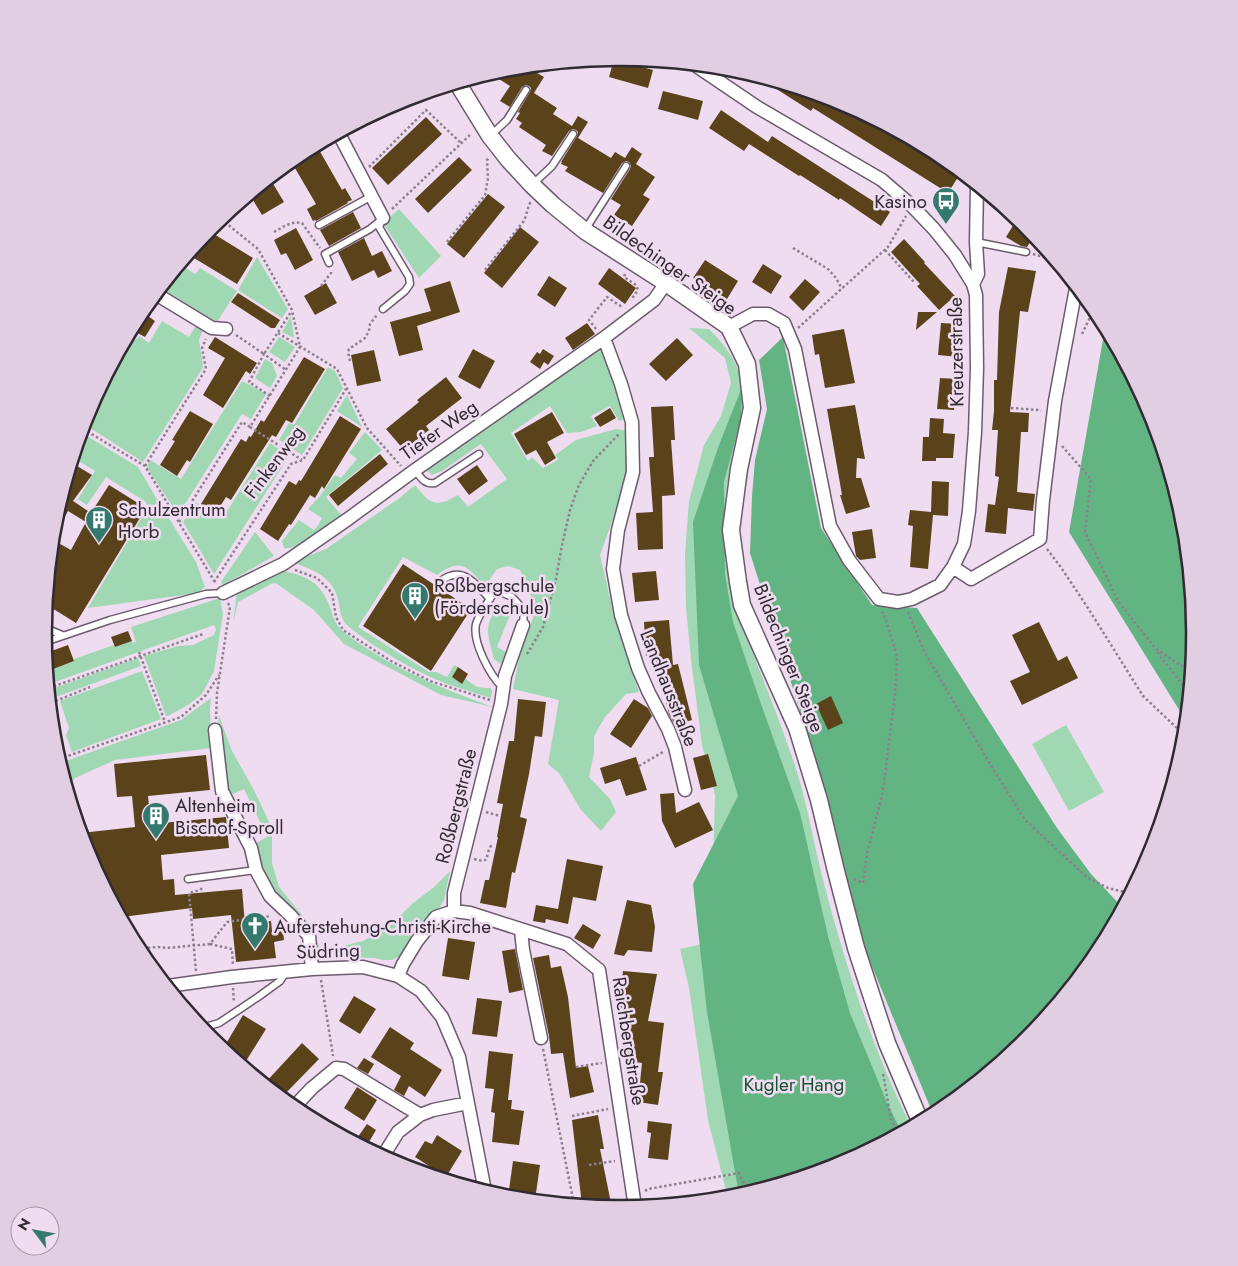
<svg xmlns="http://www.w3.org/2000/svg" width="1238" height="1266" viewBox="0 0 1238 1266" font-family="Jost,sans-serif">
<rect width="100%" height="100%" fill="#f0dcf1"/>
<!-- green -->
<path fill="#9fd8b3" d="M399,209L441,256L419,278L383,223Z
M257,257L288,309L282,318L238,290Z
M181,265L195,274L200,268L237,291L217,322L161,288Z
M291,316L294,338L282,332Z
M162,321L189,337L196,326L203,330L199,340L203,366L202,369L143,462L84,424C89,409 95,398 106,386L105,380L128,337L134,341L139,336L149,343Z
M689,328L709,329C763,382 741,417 728,481C723,504 724,529 726,552C728,565 729,578 731,590C733,598 736,606 739,614C746,634 753,654 761,674C776,712 791,750 802,789C810,819 815,850 823,880C845,964 872,1048 911,1126L839,1165L728,1198L708,1120L689,988L680,949L711,942L715,795L702,745L691,660L686,607L685,554L689,501L704,445L721,416L731,383L725,358Z
M279,337L295,347L285,362L269,352Z
M604,349L627,418L619,421L610,406L591,416L597,426L581,432L567,433L550,406L511,433L528,461L532,457L543,468L556,461L558,458L555,455L576,440L616,429L629,431V446L624,488L600,555L614,616L639,692L626,694L605,717L594,736V753L589,777L610,799L616,812L601,831L581,810L559,773L548,764L559,700L513,689L520,653L533,618L530,591L520,570L508,566L497,569L485,586C467,567 462,557 437,575L403,557L358,627L429,672H436L447,677L454,665L458,667L452,677L461,683L465,678C475,687 478,688 490,688L492,690L491,698C476,693 462,689 447,684C416,672 374,648 348,626C338,617 341,603 335,591C327,574 308,568 292,562L326,549L398,499L415,485C431,505 435,508 458,495L468,507L507,479L481,444L442,471L432,475L425,469L599,350Z
M265,359L272,363L277,376L270,388L255,378Z
M328,367L335,371L343,388L302,455L279,440L289,423L294,425Z
M242,381L266,394L251,419L242,414L178,515L147,467L150,460L181,479Z
M347,395L362,427L337,411Z
M365,432L382,450L326,497L342,516C329,526 300,551 284,548L282,541L299,520L314,530L317,527L322,518L308,509L319,497L335,475L341,478L357,459L349,453Z
M82,433L138,467L157,499L196,562L205,587L198,593L88,608L148,507L146,502L106,477L87,505L78,499L95,471L74,458Z
M270,443L289,456L214,574L183,522L195,502L222,519Z
M255,532L274,556L223,585L221,582Z
M284,571C310,577 322,584 331,610C334,619 336,626 344,632C388,667 441,688 493,707L441,695L344,644L314,610L277,584L273,583L238,602L233,623L237,591Z
M220,598L223,614L214,671L202,694L188,705L168,716H166L144,656L178,646L193,645L214,635L216,629L214,625L49,684L48,671L74,661V659L114,645L115,647L132,641L133,643L136,642L131,627Z
M498,607H502L508,610L510,615L497,647L506,652L501,664L494,659C489,637 482,627 498,607Z
M138,658L141,666L50,699L49,690Z
M142,671L161,719L72,752L66,735L69,728L60,701Z
M211,698L210,707L211,748L115,760L75,778L71,782L73,789L70,794L60,763L181,720Z
M219,716L232,751L254,790L272,828V863L279,887L310,925L321,951L363,941L390,926L413,903L433,888L450,871L444,900L440,907L421,922L404,951L400,956L392,960H383L375,958L345,957L323,959L318,958L273,893L263,871L256,845V843L267,837L244,789L233,794L228,790L217,729Z
M1066,725L1104,792L1069,811L1032,744Z"/>
<!-- forest -->
<path fill="#63b483" d="M1105,328L1151,413L1183,521L1194,633L1186,721L1069,532Z
M783,337L821,528L872,605L917,608L1057,828L1091,874L1122,907L1097,953L1026,1040L938,1111L933,1114L864,947L828,799L750,553L752,496L755,460L767,409L759,360Z
M742,387L741,418L724,482L725,574L733,622L761,704L800,813L828,936L850,1013L888,1105L901,1131L839,1165L739,1195L707,1012L693,884L738,796L699,665L693,522L719,445Z"/>
<!-- building -->
<path fill="#5a431b" d="M614,59L653,70L648,88L609,77Z
M527,67L544,77L534,93L557,108L553,114L572,126L578,116L588,122L578,138L611,158L615,152L625,158L632,147L642,154L636,164L655,177L643,195L650,199L632,226L614,215L621,205L611,199L630,169L631,166L629,162L626,161L622,163L603,193L565,171L568,167L561,164L562,162H561L577,136L578,132L576,130L573,129L569,131L552,156L542,151L546,145L519,127L522,123L516,119L520,113L518,112L530,92L531,88L529,86L526,85L522,87L510,107L500,101L510,86L491,74L507,69Z
M769,80L839,102L890,129L889,130L960,174L948,193L813,108L811,111L767,83Z
M663,91L703,101L698,120L658,109Z
M721,110L768,142L772,136L890,212L881,226L840,198L839,200L800,175L799,176L749,144L744,151L709,128Z
M426,117L442,134L388,185L372,168Z
M318,148L342,190L345,188L352,200L347,202L348,203L316,221L315,220L313,221L307,209L316,204L292,163Z
M459,157L472,170L428,213L415,199Z
M272,182L284,202L262,215L250,195Z
M488,194L505,207L464,258L447,244Z
M353,212L361,228L329,246L320,230Z
M1017,219L1026,226L1034,236L1027,247L1021,246L1006,237Z
M520,227L539,242L502,288L484,273Z
M296,228L313,260L295,270L286,253L281,255L274,240Z
M209,231L253,258L237,284L189,255Z
M364,238L372,256L382,251L392,271L378,278L374,270L352,281L338,252Z
M904,239L925,262L924,263L955,296L939,310L917,286L920,284L891,252Z
M705,260L738,281L727,299L693,278Z
M763,264L782,276L771,294L752,282Z
M1008,267L1036,271L1028,312L1020,311L1010,412L1029,413L1028,432H1021L1017,492L1035,494L1033,511L1008,508L1006,534L985,532L988,504L995,505L999,477L995,476L998,430H992L994,411V380H997L999,312Z
M609,268L636,288L625,304L598,284Z
M549,276L567,288L555,307L537,295Z
M805,279L820,292L803,311L789,297Z
M450,281L460,312L417,326L423,350L399,356L390,322L431,311L424,289Z
M326,283L337,303L315,315L304,296Z
M238,293L280,320L275,328H271L231,302Z
M142,312L155,321L145,337L132,330Z
M918,312H937L916,330Z
M587,323L595,334L573,350L565,338Z
M941,323L960,324L959,357L938,355Z
M844,329L855,383L825,388L819,354L815,355L812,335Z
M215,337L257,363L250,374L246,371L223,408L203,395L225,358L208,348Z
M677,338L693,355L666,381L649,364Z
M473,349L495,361L480,389L458,377Z
M543,349L554,356L548,365L544,362L540,369L530,362L537,352L540,354Z
M374,350L381,381L357,386L351,355Z
M304,357L325,369L292,423L286,420L276,437L272,435L231,500L226,497L216,513L201,504L241,439L246,442L249,436L251,437L261,420L264,422Z
M446,377L462,398L426,426L429,430L404,450L386,429L419,402L417,400Z
M940,378L957,379L954,410L937,409Z
M855,405L865,459L857,458L856,478H861L870,507L846,514L840,495H842L827,409Z
M673,406L675,440H671L675,495L662,496L663,549L638,550L636,513L653,512L649,457H654L651,407Z
M610,408L616,418L600,427L594,418Z
M190,411L213,424L190,462L187,460L177,476L160,465L175,441L172,440Z
M552,412L564,433L547,442L556,458L545,465L536,450L526,455L514,434Z
M340,416L361,429L324,489L322,486L315,498L310,495L291,525L289,524L278,541L260,529L289,481L296,485L299,480L301,481Z
M930,418L944,419L943,433L955,434L953,458H936V461H922L923,437H929Z
M380,454L388,464L338,506L329,495Z
M72,463L92,475L73,501L91,513L109,485L146,508L76,623L47,605L53,540L71,550L86,522L68,511L56,532L54,531L55,520Z
M477,465L488,481L469,495L457,479Z
M932,481L949,482L948,516L933,515L928,569L910,567L913,526L908,525L910,510L931,512Z
M872,529L876,558L860,560L856,556L852,532Z
M403,564L471,609L431,671L363,626Z
M656,571L659,600L635,602L632,573Z
M669,620L673,665L678,664L692,720L675,725L669,714L654,655L646,656L644,622Z
M1039,622L1058,661L1067,656L1078,678L1022,705L1010,681L1030,672L1012,635Z
M128,631L132,641L115,647L111,637Z
M68,645L74,661L48,671L46,653Z
M458,667L468,674L462,684L452,677Z
M831,696L843,723L828,730L816,704Z
M518,699L546,702L542,737L535,736L529,774L520,817L527,819L515,873L512,872L506,908L480,903L485,880H489L498,837H497L503,804L497,803L509,741H514Z
M634,699L648,708L652,716L631,748L610,734Z
M708,754L717,786L701,790L693,758Z
M206,755L210,790L148,796L151,824L226,817L229,848L161,855L163,880L174,879L175,895L242,889L245,924L271,921L272,931L283,930L284,940L274,942L276,958L236,962L231,915L193,919L192,908L122,917L87,853L81,833L135,827L132,796L117,797L114,764Z
M636,757L647,790L626,796L620,779L605,784L600,768Z
M674,793L676,813L699,802L713,830L675,848L662,821L660,794Z
M567,859L603,866L596,901L573,897L568,924L546,919L545,923L533,921L536,905L558,909Z
M627,900L651,905L655,927L652,952L628,950L624,956L614,954Z
M583,924L601,935L593,949L574,938Z
M448,938L475,942L469,980L442,976Z
M515,949L523,990L509,993L502,951Z
M549,955L551,968L561,966L568,997L576,1068L588,1066L594,1092L570,1098L563,1053L551,1054L549,1036L533,958Z
M623,971L657,974L648,1021L664,1023L658,1072H663L658,1105L638,1102L642,1063L627,1061L629,1016L618,1014Z
M354,996L376,1009L360,1034L339,1021Z
M477,998L502,1001L497,1037L472,1034Z
M243,1015L266,1029L246,1061L224,1047Z
M390,1027L414,1043L410,1049L442,1070L425,1097L409,1086L404,1096L394,1090L401,1076L371,1057Z
M302,1043L319,1059L282,1097L265,1083Z
M489,1051L513,1054L508,1100H512L511,1109L524,1111L519,1145L492,1142L495,1113L491,1112L494,1089L485,1088Z
M364,1058L374,1064L368,1074L357,1068Z
M357,1087L377,1100L364,1121L344,1108Z
M598,1115L604,1149H600L612,1208L582,1205L572,1120Z
M648,1121L672,1124L668,1160L648,1158L651,1133L647,1132Z
M367,1124L376,1130L366,1147L355,1141Z
M437,1135L462,1151L446,1177L415,1157L425,1141L432,1144Z
M513,1161L540,1165L535,1200L508,1197Z"/>
<g fill="none" stroke-linecap="round" stroke-linejoin="round">
<defs>
<path id="service" d="M490,136L507,120L526,90
M532,185L552,166L573,134
M319,225L372,196
M585,230L626,166
M976,242L1026,252
M329,263L325,254L370,229L381,220
M383,309L405,291L410,284L409,277L379,227L383,218
M415,470C421,478 425,485 435,483L479,454
M439,582C442,580 446,577 450,576C467,570 479,588 490,599
M44,626L50,630L62,635
M45,642L110,620L206,594L223,593
M502,687C490,675 472,642 476,624C480,612 489,600 496,590L512,597L524,610L523,625
M188,879L256,870
M202,1028L219,1023L258,997L280,981L286,972"/>
<path id="minor" d="M695,65L757,107L882,180L912,206L934,229L955,255L973,284L976,295L977,368L975,432L969,511L964,544L953,567L940,585L912,599L898,602L879,599L849,560L830,526L795,349L784,323L768,314H753L729,327
M339,134L383,218
M973,284L978,274L976,242L977,186
M156,294L212,328L226,329
M604,338L621,384L632,422L633,472L618,530L613,569L621,615L638,668L649,693L668,729L675,747L685,790
M953,567L971,579L1040,539L1043,500L1055,401L1076,288
M223,593L283,564L348,519L415,470L604,338L654,300L666,283
M215,730L222,791L251,848L256,870L270,896L290,915L309,936L312,969
M454,911L470,913L567,944L599,970L635,1207
M521,930L523,950L541,1038
M398,976L403,964L417,941L436,917L454,911V893L501,704L505,676L523,625
M168,986L232,977L312,969L363,967L398,976L421,991L442,1017L459,1057L485,1191
M294,1107L312,1088L336,1068L344,1069L420,1115
M383,1156L398,1132L420,1115L433,1110L468,1103"/>
<path id="tertiary" d="M458,84L490,136L508,159L532,185L553,205L585,231L666,283L729,327L747,364L752,408L739,469L731,530L738,582L742,605L797,728L819,800L836,871L856,948L887,1043L920,1121"/>
</defs>
<!-- service casing -->
<use href="#service" stroke="#6c5b6d" stroke-width="9"/>
<!-- minor casing -->
<use href="#minor" stroke="#6c5b6d" stroke-width="15"/>
<!-- tertiary casing -->
<use href="#tertiary" stroke="#6c5b6d" stroke-width="19"/>
<!-- path -->
<path stroke="#8d808e" stroke-width="2.5" stroke-dasharray="2.5 2.5" stroke-linecap="butt" d="M635,63L636,59
M369,167L426,110L461,143
M270,179L281,172V170
M392,209L471,134
M221,219L258,249L292,310L300,347
M274,232C283,227 291,221 302,223L320,248
M447,242L485,195L488,178L487,160L489,158
M793,248L828,269L836,278L842,289
M885,250L914,282
M1033,254L1053,260
M485,270L523,222C527,216 527,208 531,201
M625,274L624,277L636,285L638,290L631,300
M321,286L331,273V271
M798,328L888,247L906,216
M596,329L589,320L607,297L622,307L623,306
M278,333L337,369L367,428L401,466
M1082,334L1094,309
M236,335L264,354L291,312
M350,361L348,352L349,349L365,338L369,331L370,324L377,315
M270,396L249,382L264,354L286,370
M1011,408L1038,410L1041,411
M250,427L302,460
M83,429L145,466L216,584
M1062,446L1091,479L1085,532L1118,601L1155,648L1177,663L1191,670
M145,466L206,369L202,348L206,339
M179,522L242,422L250,427L300,347
M1047,549L1060,566L1088,608L1143,696L1179,730L1184,737
M295,570L317,578L332,593L336,617L343,630L391,661L430,681L490,700
M214,582L291,464L303,460L346,389
M908,612L924,651L990,764L1025,820L1088,878L1108,888L1129,893
M139,652L165,722
M1157,652L1188,692
M527,654L543,627L556,579L562,545L570,510L579,485L593,461L620,433
M49,688L203,634
M51,703L90,687
M216,719L217,693L230,607L228,603
M52,720L57,735
M59,759L181,717L206,695L219,675
M639,766L663,752
M486,812L500,816
M474,859C492,864 484,856 491,846H494
M854,879L863,883L867,854L883,791L895,694L897,662L896,652L886,620L882,612
M210,944L232,949L233,965
M146,959L144,948L158,947L166,948L210,944L227,922L271,916
M196,971L189,893L200,890L204,887
M321,980L333,1056
M233,988L234,1003
M543,1049L574,1204
M576,1067L602,1063
M883,1074L891,1119L898,1133
M572,1116L608,1109
M589,1165L615,1161
M645,1191L648,1189L739,1173L748,1192
M605,1207L623,1202"/>
<!-- service -->
<use href="#service" stroke="#fff" stroke-width="6"/>
<!-- minor -->
<use href="#minor" stroke="#fff" stroke-width="12"/>
<!-- tertiary -->
<use href="#tertiary" stroke="#fff" stroke-width="16"/>
</g>
<!-- icons -->
<defs>
<symbol id="bus-pin" viewBox="-11 -11 22 30"><path d="M0 17L-7.5 6A9.5 9.5 0 1 1 7.5 6Z" fill="#34796d" stroke="#f0dcf1"/><path d="M-5-6H5V4H4V6H2V4H-2V6H-4V4H-5ZM-3.5-4V0h7V-4ZM-3.5 1.2v1.5H-2V1.2ZM2 1.2v1.5H3.5V1.2Z" fill="#fff"/></symbol>
<symbol id="building-pin" viewBox="-11 -11 22 30"><path d="M0 17L-7.5 6A9.5 9.5 0 1 1 7.5 6Z" fill="#34796d" stroke="#f0dcf1"/><path d="M-4-6H4V6H1V3H-1V6H-4ZM-2.5-4.3h1.7v1.8h-1.7ZM.8-4.3h1.7v1.8H.8ZM-2.5-1h1.7V.8h-1.7ZM.8-1h1.7V.8H.8Z" fill="#fff"/></symbol>
<symbol id="church-pin" viewBox="-11 -11 22 30"><path d="M0 17L-7.5 6A9.5 9.5 0 1 1 7.5 6Z" fill="#34796d" stroke="#f0dcf1"/><path d="M-1.2-6h2.4v3.5h3.3v2.4h-3.3V6h-2.4V-.1h-3.3v-2.4h3.3Z" fill="#fff"/></symbol>
</defs>
<g fill-rule="evenodd">
<use href="#bus-pin" x="930" y="185" width="32" height="43"/>
<use href="#building-pin" x="83" y="504" width="32" height="43"/>
<use href="#building-pin" x="399" y="580" width="32" height="43"/>
<use href="#building-pin" x="140" y="800" width="32" height="43"/>
<use href="#church-pin" x="239" y="910" width="32" height="43"/>
</g>
<g text-anchor="middle" dominant-baseline="central" stroke-width="5" stroke-linejoin="round" paint-order="stroke">
<!-- poi labels -->
<g font-size="19" fill="#312a32" stroke="#f0dcf1" text-anchor="start">
<text x="927" y="201" text-anchor="end">Kasino</text>
<text x="118" y="509">Schulzentrum<tspan x="118" dy="22">Horb</tspan></text>
<text x="434" y="585">Roßbergschule<tspan x="434" dy="22">(Förderschule)</tspan></text>
<text x="175" y="805">Altenheim<tspan x="175" dy="22">Bischof-Sproll</tspan></text>
<text x="274" y="926">Auferstehung-Christi-Kirche</text>
</g>
<!-- street labels -->
<g font-size="19" fill="#312a32" stroke="#f0dcf1">
<text transform="translate(670 265) rotate(35)">Bildechinger Steige</text>
<text transform="translate(956 352) rotate(-91)">Kreuzerstraße</text>
<text transform="translate(439 430) rotate(-35)">Tiefer Weg</text>
<text transform="translate(274 462) rotate(-53)">Finkenweg</text>
<text transform="translate(789 658) rotate(68)">Bildechinger Steige</text>
<text transform="translate(669 688) rotate(68)">Landhausstraße</text>
<text transform="translate(456 806) rotate(-76)">Roßbergstraße</text>
<text transform="translate(328 951) rotate(-2)">Südring</text>
<text transform="translate(629 1041) rotate(81)">Raichbergstraße</text>
</g>
<!-- park labels -->
<g font-size="19" fill="#155232" stroke="#f0dcf1">
<text x="794" y="1084">Kugler Hang</text>
</g>
</g>
<!-- crop -->
<path d="M0 0H1238V1266H0ZM618 66H620A566 566 0 0 1 1186 632V634A566 566 0 0 1 620 1200H618A566 566 0 0 1 52 634V632A566 566 0 0 1 618 66Z" fill="#e1cee2" fill-rule="evenodd"/>
<path fill="none" stroke="#312a32" stroke-width="2.5" d="M618 66H620A566 566 0 0 1 1186 632V634A566 566 0 0 1 620 1200H618A566 566 0 0 1 52 634V632A566 566 0 0 1 618 66Z"/>
<!-- north arrow -->
<g transform="translate(35 1231) rotate(302)"><circle r="24" fill="#f0dcf1" stroke="#a495a5"/>
<path d="M0-4L9 19L0 12L-9 19Z" fill="#34796d"/>
<text y="-8" font-size="14" font-weight="bold" text-anchor="middle" fill="#312a32">N</text>
</g>
</svg>
